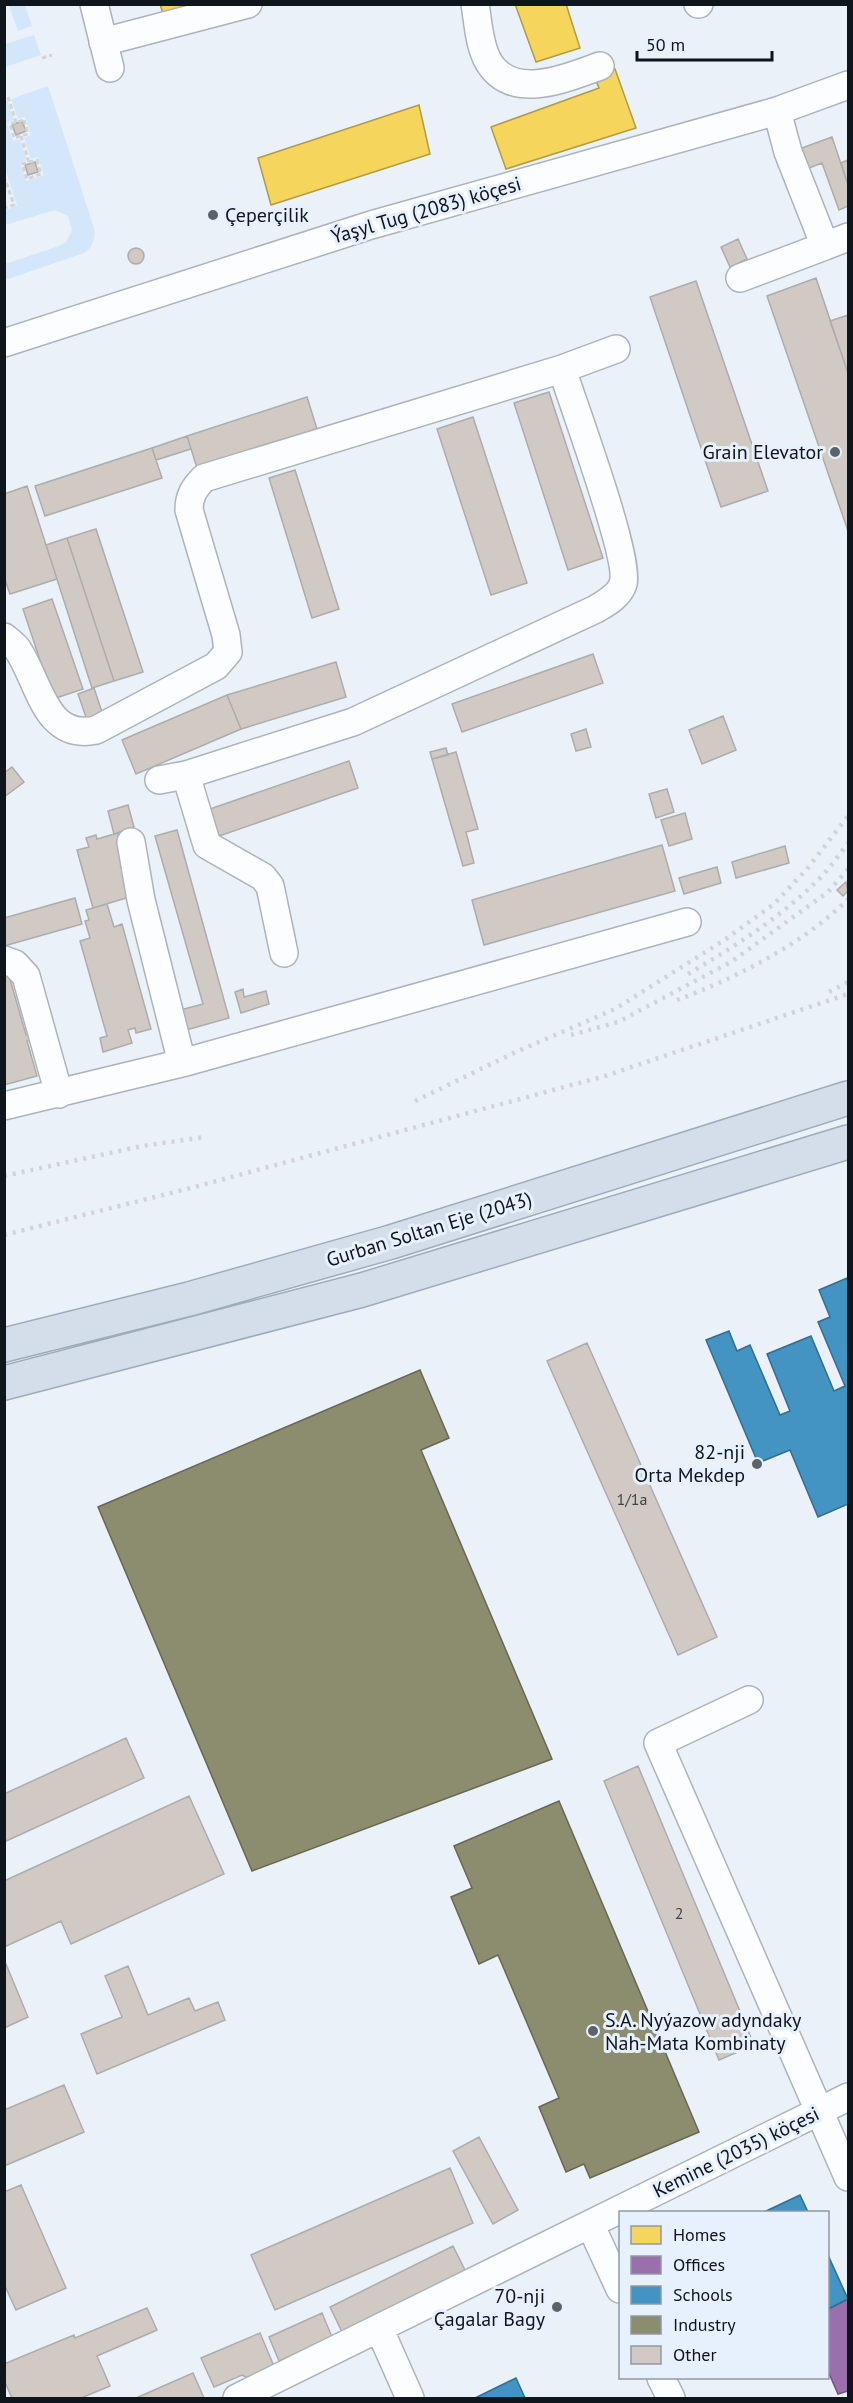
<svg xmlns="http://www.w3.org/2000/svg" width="853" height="2403" viewBox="0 0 853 2403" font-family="'PT Sans',sans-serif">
<rect width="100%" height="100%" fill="#ebf1f8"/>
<!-- green -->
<path fill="#d4e6fa" d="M9,5H25L32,26L18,31Z
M34,35L41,55L5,67V44Z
M48,86L94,228C96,238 93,247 84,253L5,280V264L59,246L66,242L72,230L68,216L55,210L5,225V210L17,206L5,168V101L7,100L14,120L7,123L13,141L20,139L27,160L20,163L26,181L44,175L38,157L31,159L24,138L31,135L25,117L18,119L11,99Z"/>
<!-- homes -->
<path fill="#f6d55c" stroke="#b09b48" stroke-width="1.5" d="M160,4H201L165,20Z
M515,4H566L580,48L536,62Z
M615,69L636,128L506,169L491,127L599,88L594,76Z
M419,105L430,154L271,205L258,158Z"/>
<!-- offices -->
<path fill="#9970ab" stroke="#6f5580" stroke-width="1.5" d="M848,2299V2391L838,2394L828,2371V2309Z"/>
<!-- schools -->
<path fill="#4393c3" stroke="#336d91" stroke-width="1.5" d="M847,1278L848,1283V1504L818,1517L790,1450L758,1463L706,1340L729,1331L737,1351L750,1345L780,1415L790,1411L767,1354L811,1336L834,1391L845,1386L818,1322L830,1317L819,1290Z
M800,2195L808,2212H764Z
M828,2255L848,2299L828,2309Z
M516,2378L525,2398H478L477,2397Z"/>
<!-- industry -->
<path fill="#8c8c6e" stroke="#666855" stroke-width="1.5" d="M420,1370L449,1438L421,1450L552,1759L252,1871L98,1507Z
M559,1801L699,2132L590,2178L584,2164L566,2172L539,2107L559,2098L498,1955L479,1964L451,1897L472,1888L454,1846Z"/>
<!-- building -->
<path fill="#d1cac4" stroke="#acacac" stroke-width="1.5" d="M22,121L26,131L16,135L12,125Z
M832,137L848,185V206L839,210L822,163L809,168L802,148Z
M848,160V185L841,163Z
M35,162L38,172L28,175L25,165Z
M738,239L747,259L730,267L721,247Z
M128 256a8 8 0 1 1 16 0a8 8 0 1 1-16 0Z
M816,278L848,373V531L767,296Z
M696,281L768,491L721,507L650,297Z
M848,315V373L830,321Z
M549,392L603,558L568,570L514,403Z
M307,397L317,429L197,468L187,436Z
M473,417L527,583L491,595L437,429Z
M187,436L191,449L156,460L152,448Z
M152,448L162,478L45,516L35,486Z
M295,470L339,609L312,618L269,478Z
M27,486L57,579L10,594L4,577V494Z
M96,529L143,672L114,681L67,538Z
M67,538L114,681L92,688L46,545Z
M52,599L83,689L53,699L23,609Z
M593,654L603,683L462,732L452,704Z
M336,662L346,697L241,729L227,695Z
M94,688L103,715L87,720L78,694Z
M227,695L241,729L136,774L122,740Z
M723,716L736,750L702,764L689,730Z
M586,729L591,747L576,751L571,734Z
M446,748L448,755L432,759L430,752Z
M456,752L478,829L466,832L474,863L463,866L432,759Z
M349,761L358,788L219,836L210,809Z
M12,767L24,782L4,797V773Z
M667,789L674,812L656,818L649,794Z
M128,805L134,827L114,834L108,811Z
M685,813L692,839L669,846L661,820Z
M177,830L229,1018L186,1030L180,1010L203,1004L155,836Z
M118,833L133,896L93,908L77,850L89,847L86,838L96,835L97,839Z
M662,845L675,891L484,945L472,900Z
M785,846L789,863L736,878L732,862Z
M717,867L721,883L684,894L679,878Z
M846,882L848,891L843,896L837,890Z
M75,898L82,924L4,946V918Z
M107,904L114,927L122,924L151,1029L136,1033L135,1028L128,1030L132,1043L103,1052L100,1038L107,1036L80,941L90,938L85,921L89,920L86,910Z
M8,972L26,1035L31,1034L32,1040L27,1041L37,1076L4,1085V973Z
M243,989L244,997L266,991L269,1004L241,1013L235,992Z
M587,1343L717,1637L678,1655L547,1361Z
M126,1738L144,1778L4,1842V1794Z
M638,1766L754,2045L719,2060L604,1781Z
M189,1796L224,1874L71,1944L61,1921L4,1947V1881Z
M6,1964L28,2017L4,2028V1965Z
M128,1966L148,2015L189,1998L195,2011L218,2002L225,2020L97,2074L81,2034L122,2017L105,1976Z
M64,2085L84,2132L4,2166V2110Z
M479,2137L518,2210L493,2224L453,2151Z
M450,2168L473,2223L275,2310L251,2255Z
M21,2185L66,2288L16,2310L4,2284V2192Z
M453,2246L468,2276L344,2336L330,2307Z
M147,2308L157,2330L97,2356L110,2386L81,2398H12L4,2380V2364L74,2335L75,2338Z
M322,2313L332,2337L279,2361L269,2337Z
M260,2333L276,2371L254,2381L242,2375L214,2387L201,2358Z
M193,2373L204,2398H136Z"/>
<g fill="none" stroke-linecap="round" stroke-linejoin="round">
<defs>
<path id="minor" d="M94,4L110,68
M475,4C478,22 479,43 487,59C510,103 566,78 600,66
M698,4H699
M103,42L248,4
M777,111L788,152L825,246L848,237
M740,278L825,246
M4,343L371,225L777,111L848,85
M4,637C9,641 15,645 18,650C40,683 45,741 96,730L216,666L228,652L226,635L189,510C189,496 194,488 204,478L562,369L616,349
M186,775L207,845L263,877L270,886L284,953
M159,780L186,775L353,722L596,609C606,603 619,596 623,584C631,559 573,404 562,369
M131,842L141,900L182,1063
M4,960L15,964L26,976L59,1094
M4,1106L182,1063L687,922
M749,1700L658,1743L848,2177
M590,2224L620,2289
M379,2328L410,2398
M661,2378L671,2398
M237,2398L848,2097"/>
<path id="highway" d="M4,1345L189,1299L391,1242L848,1098
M4,1383L362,1290L848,1142"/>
</defs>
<!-- minor casing -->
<use href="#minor" stroke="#adb3ba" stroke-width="30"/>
<!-- highway casing -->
<use href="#highway" stroke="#9eacb9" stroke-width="36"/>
<!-- path -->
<path stroke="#d2d4d6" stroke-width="3" stroke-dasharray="4.5 3" stroke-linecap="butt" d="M42,58L52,55
M8,97L16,122
M24,120L28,134L14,138L10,124Z
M21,136L29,162
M37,160L41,174L27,179L22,164Z
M4,176L14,205L4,208"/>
<!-- minor -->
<use href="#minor" stroke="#fcfdfe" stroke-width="27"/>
<!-- highway -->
<use href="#highway" stroke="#d4deea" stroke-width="33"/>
<!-- rail -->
<path stroke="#d2d3d6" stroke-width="4.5" stroke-dasharray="3 6" stroke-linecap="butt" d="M688,974C734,947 778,919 816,882C828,871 838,856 848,843
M829,992L848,982
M677,1000C734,979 805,943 848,899
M571,1035L618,1022L731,962L828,892L848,869
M415,1101L516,1052L615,1009L723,941L774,904L807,869L848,816
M4,1176L142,1146L205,1137
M4,1235L187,1189L605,1076L848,994"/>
</g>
<!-- markers -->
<g fill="#5b6268" stroke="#e6f1fd" stroke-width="2">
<circle cx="213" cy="215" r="6"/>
<circle cx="835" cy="452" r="6"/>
<circle cx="757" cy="1464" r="6"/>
<circle cx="593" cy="2031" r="6"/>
<circle cx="557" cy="2307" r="6"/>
</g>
<g text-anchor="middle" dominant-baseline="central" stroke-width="6" stroke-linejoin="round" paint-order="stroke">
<!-- number labels -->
<g font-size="16" fill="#3f4245">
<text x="632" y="1499">1/1а</text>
<text x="679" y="1913">2</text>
</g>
<!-- street labels -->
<g font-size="20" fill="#0e151b" stroke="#e6f1fd">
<text transform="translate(426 210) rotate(-16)">Ýaşyl Tug (2083) köçesi</text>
<text transform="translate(429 1229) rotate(-17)">Gurban Soltan Eje (2043)</text>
<text transform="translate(736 2152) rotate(-26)">Kemine (2035) köçesi</text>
</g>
<!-- poi labels -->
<g font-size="20" fill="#0e151b" stroke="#e6f1fd" text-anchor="end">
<text x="225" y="215" text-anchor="start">Çeperçilik</text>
<text x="823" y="452">Grain Elevator</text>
<text x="745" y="1452">82-nji<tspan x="745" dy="23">Orta Mekdep</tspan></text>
<text x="605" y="2020" text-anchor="start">S.A. Nyýazow adyndaky<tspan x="605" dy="23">Nah-Mata Kombinaty</tspan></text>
<text x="545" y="2296">70-nji<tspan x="545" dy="23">Çagalar Bagy</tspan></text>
</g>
</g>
<!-- border -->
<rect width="853" height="2403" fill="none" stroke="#0e151b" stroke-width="12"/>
<!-- legend -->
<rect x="619" y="2211" width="210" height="168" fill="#e6f1fd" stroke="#9099a3" stroke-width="1.5"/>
<rect x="631" y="2226" width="30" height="18" fill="#f6d55c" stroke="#9099a3" stroke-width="1.5"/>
<text x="673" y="2241" font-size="18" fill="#0e151b">Homes</text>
<rect x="631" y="2256" width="30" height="18" fill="#9970ab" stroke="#9099a3" stroke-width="1.5"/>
<text x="673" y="2271" font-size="18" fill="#0e151b">Offices</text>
<rect x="631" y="2286" width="30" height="18" fill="#4393c3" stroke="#9099a3" stroke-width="1.5"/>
<text x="673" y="2301" font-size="18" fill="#0e151b">Schools</text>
<rect x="631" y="2316" width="30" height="18" fill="#8c8c6e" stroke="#9099a3" stroke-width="1.5"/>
<text x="673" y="2331" font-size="18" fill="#0e151b">Industry</text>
<rect x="631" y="2346" width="30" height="18" fill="#d1cac4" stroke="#9099a3" stroke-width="1.5"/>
<text x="673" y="2361" font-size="18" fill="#0e151b">Other</text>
<!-- scale -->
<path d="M637 51v9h135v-9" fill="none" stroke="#0e151b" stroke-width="3"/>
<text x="646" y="51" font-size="18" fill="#0e151b" stroke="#e6f1fd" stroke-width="4.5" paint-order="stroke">50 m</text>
</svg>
